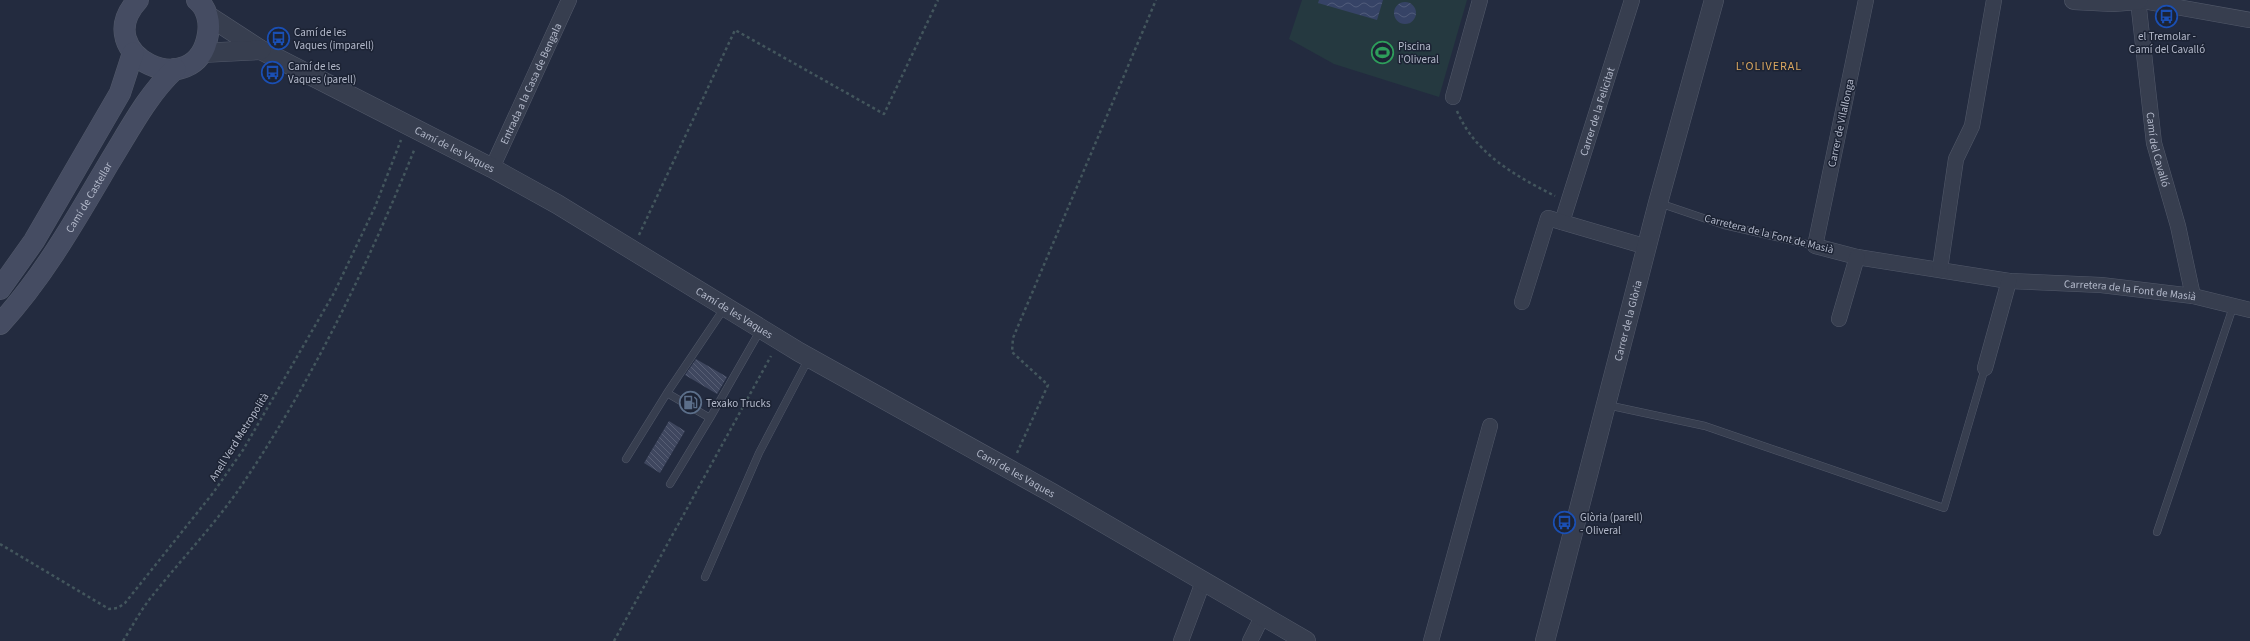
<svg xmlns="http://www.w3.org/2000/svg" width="2250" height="641" viewBox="0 0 2250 641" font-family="'Source Sans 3',sans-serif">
<defs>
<pattern id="water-waves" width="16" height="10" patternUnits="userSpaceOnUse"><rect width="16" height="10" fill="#364366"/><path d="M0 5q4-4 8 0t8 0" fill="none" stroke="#515c7b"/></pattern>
<pattern id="building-back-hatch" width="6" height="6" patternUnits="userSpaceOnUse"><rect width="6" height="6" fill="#3f475f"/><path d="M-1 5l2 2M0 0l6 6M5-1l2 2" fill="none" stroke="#585f75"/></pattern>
</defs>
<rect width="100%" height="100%" fill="#232b3f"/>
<!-- grass -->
<path fill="#253940" d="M1302,0H1467L1439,97L1334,64L1289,39Z"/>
<!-- water -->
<path fill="url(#water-waves)" d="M1319,0H1383L1377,20L1318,3Z
M1394 13a11 11 0 1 1 22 0a11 11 0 1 1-22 0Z"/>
<!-- building -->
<path fill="url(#building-back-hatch)" d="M696,359L727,377L717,394L685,375Z
M669,421L685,431L660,473L644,463Z"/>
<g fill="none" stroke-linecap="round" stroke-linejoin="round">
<defs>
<path id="service" d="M1659,203L1724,225L1815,246
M725,307L667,393L710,418L761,329
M1607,405L1705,426L1944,508L1985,368
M626,459L667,393
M670,484L710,418
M2157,532L2233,307
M705,577L759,453L809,358"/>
<g id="minor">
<path id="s1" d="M1866,0L1815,246L1857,257L2009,281L2101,285L2193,296L2250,310"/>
<path id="s2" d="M2138,0L2154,143L2178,226L2193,296"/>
<path d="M2138,0L2250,20"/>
<path d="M1453,97L1480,0"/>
<path id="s3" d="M492,168L569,0"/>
<path id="s4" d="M1562,222L1632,0"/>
<path d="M1940,269L1956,159L1972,126L1994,0"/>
<path d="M1522,302L1548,218L1647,247"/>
<path d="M1839,319L1857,257"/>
<path d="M1985,368L2009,281"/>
<path d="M1181,641L1203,582"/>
<path d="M1250,641L1263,615"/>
<path d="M1431,641L1490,426"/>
</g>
<g id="tertiary">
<path d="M2074,0L2113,2L2138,0"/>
<path id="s5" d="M207,15L261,50L492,168L557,204L799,352L1052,493L1306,641"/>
<path d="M201,53L261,50"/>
<path id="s6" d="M1545,641L1658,203L1714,0"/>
</g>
<g id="secondary">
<path d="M138,0C87,55 197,106 208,34C210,22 207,8 197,0"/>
<path d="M0,289L34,241L120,93L133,53"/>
<path id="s7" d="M0,324C44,276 76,219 109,163C129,131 147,95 175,69"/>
</g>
</defs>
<!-- service casing -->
<use href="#service" stroke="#52596a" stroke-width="8"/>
<!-- minor casing -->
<use href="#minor" stroke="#52596a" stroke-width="16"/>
<!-- tertiary casing -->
<use href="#tertiary" stroke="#52596a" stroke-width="20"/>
<!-- secondary casing -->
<use href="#secondary" stroke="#52596a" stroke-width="22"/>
<!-- path -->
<path stroke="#43565d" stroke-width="2.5" stroke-dasharray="3 3" stroke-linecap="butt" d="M1457,111C1475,154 1516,176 1555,196
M639,235L735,30L884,114L938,0
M1017,453L1048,385L1012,352L1013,338L1156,0
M0,544L109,609L118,608L125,603L213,493L243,450L334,293L375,207L401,140
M123,641C132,627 139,613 149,600C177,564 210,530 237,492C309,388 368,265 415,148
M614,641L771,356"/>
<!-- service -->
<use href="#service" stroke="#373e4f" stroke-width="7"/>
<!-- minor -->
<use href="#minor" stroke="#373e4f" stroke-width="15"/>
<!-- tertiary -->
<use href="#tertiary" stroke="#373e4f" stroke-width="19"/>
<!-- secondary -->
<use href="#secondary" stroke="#454c62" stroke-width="21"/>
</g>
<!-- icons -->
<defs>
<symbol id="bus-ring" viewBox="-11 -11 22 22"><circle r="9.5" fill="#1c2334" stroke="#1a4fb4" stroke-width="1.5"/><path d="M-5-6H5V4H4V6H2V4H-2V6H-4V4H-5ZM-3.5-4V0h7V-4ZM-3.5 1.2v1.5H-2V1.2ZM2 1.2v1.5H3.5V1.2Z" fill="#1a4fb4"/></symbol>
<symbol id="stadium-ring" viewBox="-11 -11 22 22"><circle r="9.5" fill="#1c2334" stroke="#2e9e5b" stroke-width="1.5"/><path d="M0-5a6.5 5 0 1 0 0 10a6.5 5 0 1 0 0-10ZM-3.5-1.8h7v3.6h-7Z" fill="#2e9e5b"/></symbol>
<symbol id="fuel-ring" viewBox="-11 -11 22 22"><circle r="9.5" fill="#1c2334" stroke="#5c6f8a" stroke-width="1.5"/><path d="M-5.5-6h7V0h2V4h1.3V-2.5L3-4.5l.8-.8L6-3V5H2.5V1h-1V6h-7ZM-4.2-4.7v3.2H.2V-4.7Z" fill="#5c6f8a"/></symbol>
</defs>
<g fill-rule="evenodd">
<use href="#bus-ring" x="2154" y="4" width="25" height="25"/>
<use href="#bus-ring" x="266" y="26" width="25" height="25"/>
<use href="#stadium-ring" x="1370" y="40" width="25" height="25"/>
<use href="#bus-ring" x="260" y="60" width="25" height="25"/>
<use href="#fuel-ring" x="678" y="390" width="25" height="25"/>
<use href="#bus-ring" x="1552" y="510" width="25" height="25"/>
</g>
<g text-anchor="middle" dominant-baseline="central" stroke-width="3" stroke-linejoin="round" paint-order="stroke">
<!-- poi labels -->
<g font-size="11" fill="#b3b9ca" stroke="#1c2334" text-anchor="start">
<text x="294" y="32">Camí de les<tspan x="294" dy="13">Vaques (imparell)</tspan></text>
<text x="2167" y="36" text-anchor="middle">el Tremolar -<tspan x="2167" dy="13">Camí del Cavalló</tspan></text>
<text x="1398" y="46">Piscina<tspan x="1398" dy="13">l'Oliveral</tspan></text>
<text x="288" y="66">Camí de les<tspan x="288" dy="13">Vaques (parell)</tspan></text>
<text x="706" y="403">Texako Trucks</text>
<text x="1580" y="517">Glòria (parell)<tspan x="1580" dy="13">- Oliveral</tspan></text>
</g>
<!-- street labels -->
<g font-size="11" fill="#b3b9ca" stroke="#1c2334">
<text stroke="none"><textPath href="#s3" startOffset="93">Entrada a la Casa de Bengala</textPath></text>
<text stroke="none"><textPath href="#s4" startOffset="116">Carrer de la Felicitat</textPath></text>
<text transform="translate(1841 123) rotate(-78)">Carrer de Vilallonga</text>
<text stroke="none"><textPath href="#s5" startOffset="282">Camí de les Vaques</textPath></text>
<text stroke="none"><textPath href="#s2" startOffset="151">Camí del Cavalló</textPath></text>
<text stroke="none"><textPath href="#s7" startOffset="155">Camí de Castellar</textPath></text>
<text transform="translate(1769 234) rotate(14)">Carretera de la Font de Masià</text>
<text stroke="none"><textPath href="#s1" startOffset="570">Carretera de la Font de Masià</textPath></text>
<text stroke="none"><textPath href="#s5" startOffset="606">Camí de les Vaques</textPath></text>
<text stroke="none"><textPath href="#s6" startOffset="331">Carrer de la Glòria</textPath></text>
<text transform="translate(239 437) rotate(-58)">Anell Verd Metropolità</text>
<text stroke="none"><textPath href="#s5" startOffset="930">Camí de les Vaques</textPath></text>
</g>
<!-- neighbourhood labels -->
<g font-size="12" letter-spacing="1" fill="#d9a65f" stroke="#1c2334">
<text x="1769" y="66">L'OLIVERAL</text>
</g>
</g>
</svg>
